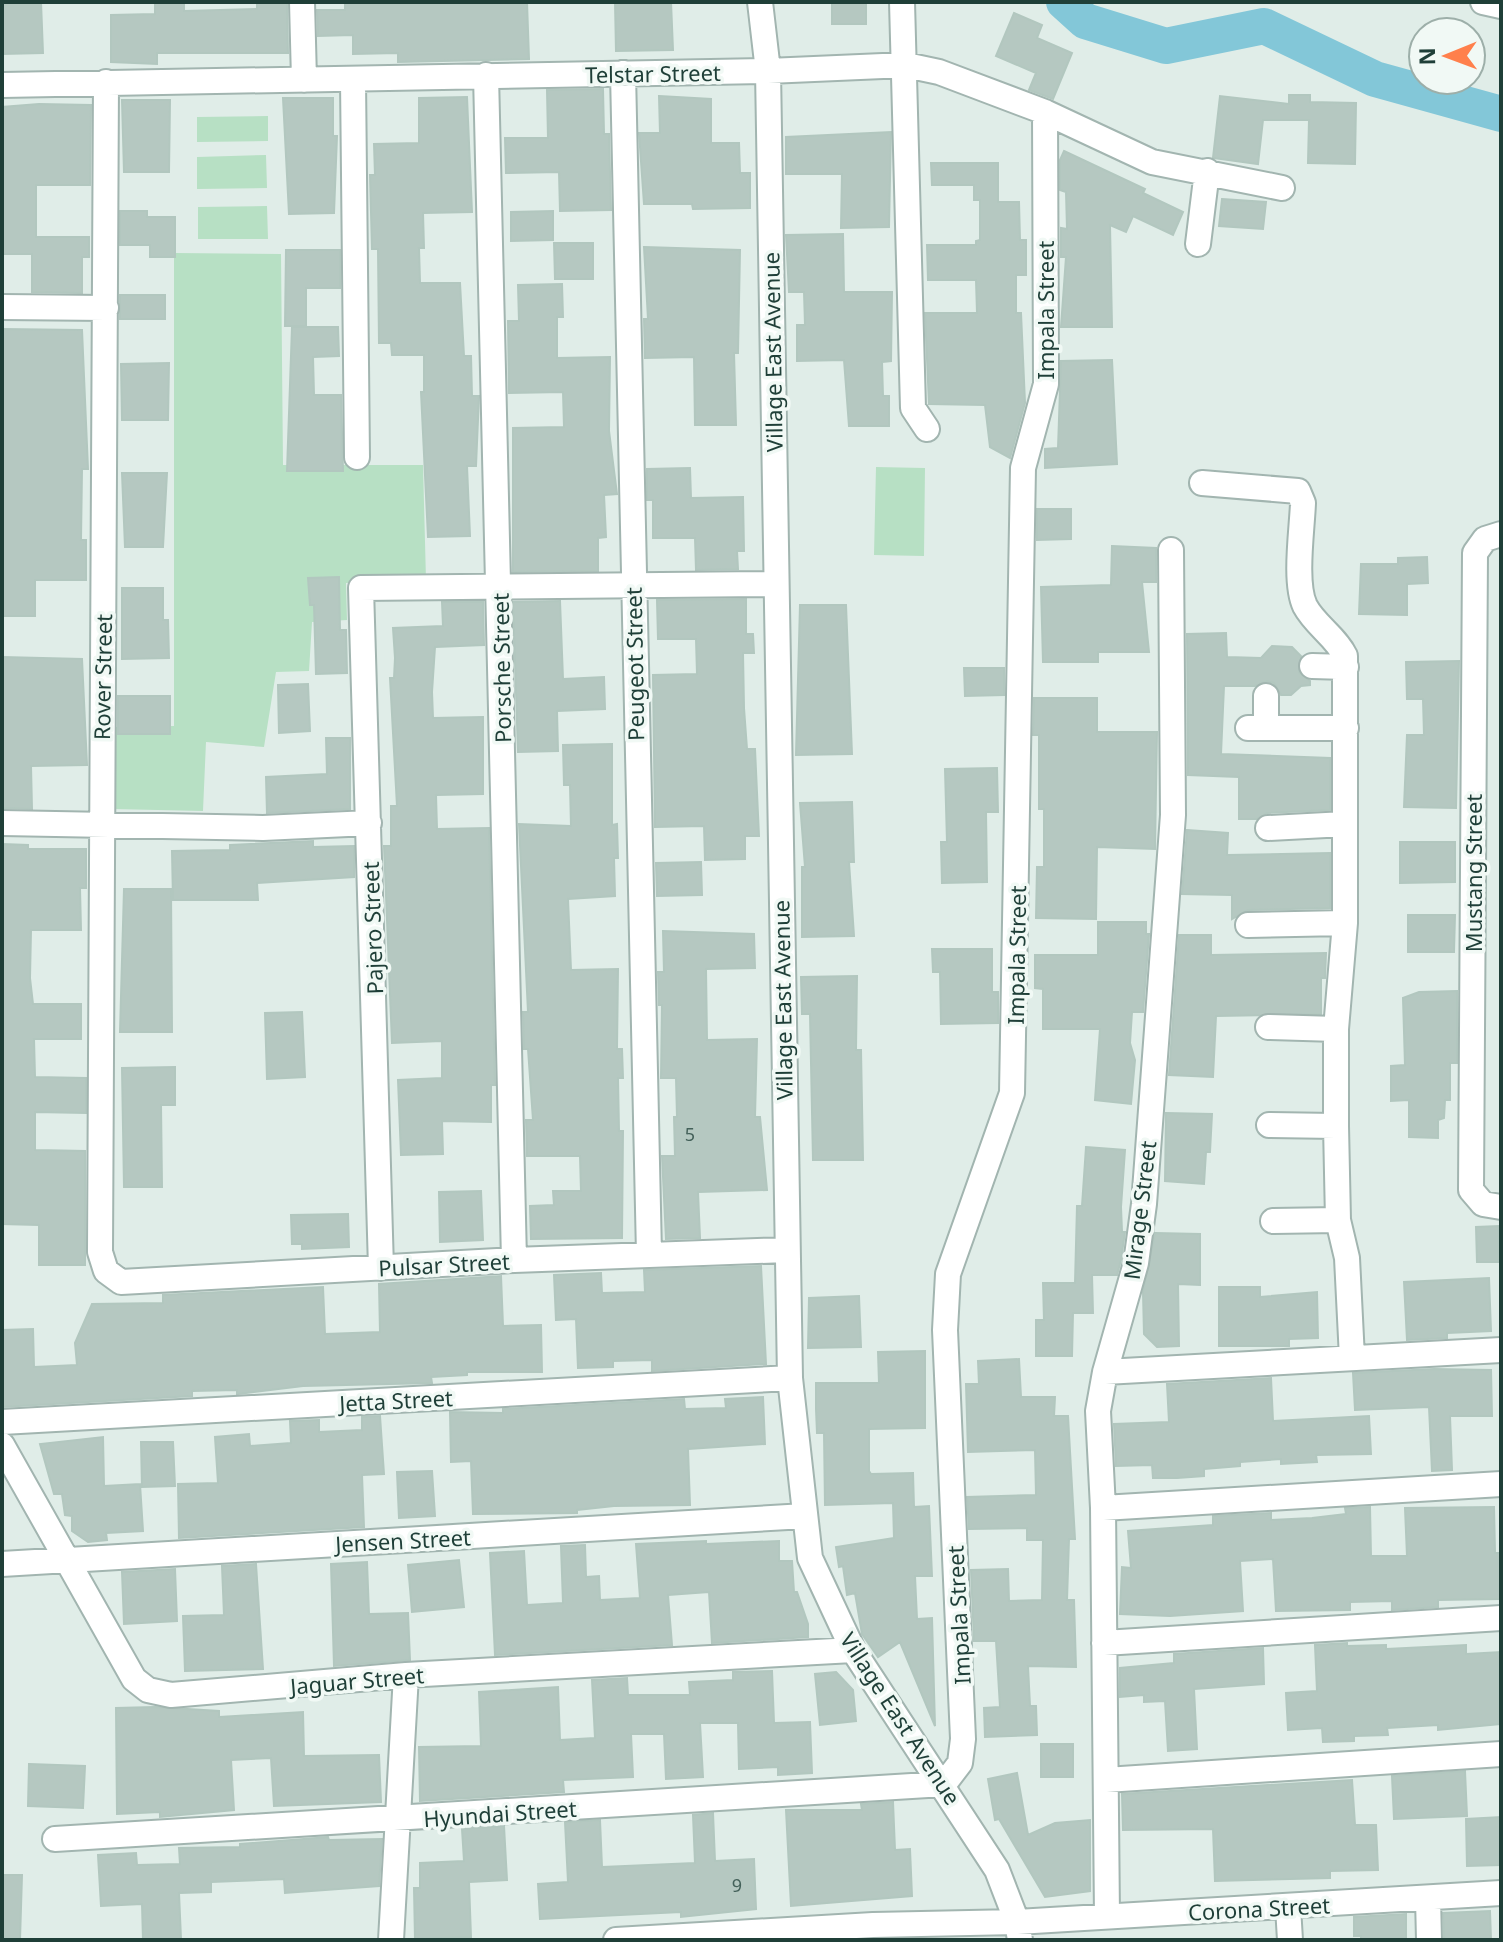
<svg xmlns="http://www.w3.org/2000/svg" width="1503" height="1942" viewBox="0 0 1503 1942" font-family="'Noto Sans',sans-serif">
<rect width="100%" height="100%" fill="#e0ede8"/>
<!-- green -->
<path fill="#b7e0c4" d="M268,116V141L197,142V117Z
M266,155L267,188L197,189V157Z
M267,206L268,239H198V207Z
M174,253L281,254L283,465H423L426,580L346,583L347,620L312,622L309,671L276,672L264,747L206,742L203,811L112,809L113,727L174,726Z
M876,467L925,468L924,556L874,555Z"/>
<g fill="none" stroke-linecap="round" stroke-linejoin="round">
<!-- river -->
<path stroke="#83c7d8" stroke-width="36" d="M1064,2L1085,21L1166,46L1264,26L1375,79L1501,114"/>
</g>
<!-- building -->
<path fill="#b5c8c1" stroke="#b2c7bf" stroke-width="2" d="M2,2H41L43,53L2,54Z
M155,2H184V11L257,9V2H287L288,53H157V64L111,62V15L155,14Z
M345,2H527L529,59L398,62V53L353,54V35L318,36L317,10H345Z
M615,2H671L673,50L616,51Z
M832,2H866V24H832Z
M1014,13L1042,25L1037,38L1072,53L1053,99L1029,90L1036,73L996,56Z
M603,89L604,134H609L611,210L560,211L559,172L506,173L505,138H548L547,90Z
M1289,95H1310V102L1356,103L1355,164L1308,163L1309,120H1263L1258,164L1213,158L1220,96L1289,104Z
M659,96L711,99V143H739L740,173H750V208L693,209L692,204H644L639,133H660Z
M467,97L472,212L423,213L424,248H419L420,283H460L464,356H471L472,396H479L476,466H467L470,536L428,537L421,392H424V355H392L391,343H379L378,249H372L370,175H375L374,144L419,143V98Z
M283,98H333V136H337L334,213L289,214Z
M122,100H170L169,172H124Z
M39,104L91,105L90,185H36V237H89V257H82V293L32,292V254H2V107Z
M891,132L889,227L841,228L842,174H786V137Z
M1064,151L1145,189L1143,193L1183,212L1173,235L1133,216L1126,232L1110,225L1112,327H1061L1066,257H1061V228L1067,229L1066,192L1060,190V160Z
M931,163H998V202H1019L1020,240H1026V275H1016V313H1021L1025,403L1010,458L990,447L985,405L929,404L925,313H977L976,280H928L927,245H976V241L980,240V200H974V185H932Z
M1222,199L1266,202L1263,229L1219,226Z
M120,211H147V217H175V257H150V245H120Z
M553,211V240L511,241V212Z
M843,234L844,292H892L891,361L882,362L883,396H889V426H849L844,360L797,361V325H805L804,292H789L786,235Z
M554,243H593V279H555Z
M644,247L740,250L738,353H734L736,425H695L694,357L645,358L644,319H648Z
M286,250H340V288H306V326H285Z
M562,284L563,317H557V358L610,357L609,431L617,494L604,495L606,537L598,538V571L513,572V428L564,427L563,392L509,393L508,321H519L518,285Z
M120,295H165V319H120Z
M292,327H338L339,356L313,357L314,395H341L343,471H287Z
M2,329L82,330L88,469H82L81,540H86V580H35V616H2Z
M1112,360L1117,464L1045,468V449L1058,448L1061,361Z
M169,363L168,420H122L121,364Z
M690,468L691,498L743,497L744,551H737L738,569L696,570L695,538H653V500H647V469Z
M122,473H167L163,547H125Z
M1037,509H1071V539L1037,540Z
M1112,546L1156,548V582H1142L1149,652H1098V662H1043L1041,587L1111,585Z
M1427,557L1428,583L1407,584V615L1359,614L1361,564H1398V558Z
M339,577L340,630H346L347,673L316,674L314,605H310L308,578Z
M122,588H163V620H168L169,658L122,659Z
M746,599V634H753L754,653H743L744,708L747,749H755L759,836H745V859L705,860L704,826L655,827L653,675L697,674L696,639H658L657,600Z
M560,601L563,679L604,677L605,709L557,711L558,751L518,752L513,602Z
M442,602H483L484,645L435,647L432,692L433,718L483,717V794L436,795L437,829L489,828L495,1085H491V1122L442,1121L443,1154L401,1155L398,1080L442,1078V1041L392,1043L384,846H391V806H397L390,678H394L395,658L393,628L443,626Z
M800,605H846L852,754L796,755Z
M1226,633L1227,657L1261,658L1272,646L1292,647L1301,656L1299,672L1310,681V685L1301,686L1291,695H1281L1274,683L1267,681L1255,686H1224L1221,754L1330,758V810L1267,813L1257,819H1239V777L1188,775L1187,634Z
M2,657L82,659L87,765L31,766L32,809L2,808Z
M1459,661L1456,808L1404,807L1407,735H1424L1423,699H1407L1406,662Z
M964,668H1004V695L965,696Z
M308,684L310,731L279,733L278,685Z
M118,696H170V734H118Z
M1034,698H1097V732H1157L1155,849L1097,847L1096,919L1036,918L1037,867H1044V809H1039V735H1033Z
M326,738H350V809L267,813L266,777L327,774Z
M612,744V825L617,824L618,858H614L615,896L568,899L571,970L618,969L617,1049H622L623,1078H618L619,1131H623L622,1238L531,1239L530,1206L554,1205L553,1191H581L580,1156H527L526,1120H533L528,1049H524L523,1012H528L519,824L571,826L570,785H564L563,745Z
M997,768L998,812H986L987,882L942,883L941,842H947L945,769Z
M852,802L854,862H849L854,936L802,937V867H805L800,803Z
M1187,830L1228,833L1227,855L1330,853V908L1248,910L1232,919V895L1182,894Z
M313,841V847L354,846V877L257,883L258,900H173L172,851L230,850V845Z
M1400,842H1455V882L1400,883Z
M2,844L28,845V849H86V888H80L81,930H31L30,978L33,1004H81V1039H34L35,1077L86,1078V1113L35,1112V1150L85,1151V1265H39V1225L2,1224Z
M701,862L702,895L657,896L656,863Z
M124,889H171L172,1032H120Z
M1408,915H1455L1454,952H1408Z
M1098,922H1146V934H1149L1143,1012H1132L1130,1043L1135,1060L1131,1104L1095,1100L1100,1029H1043V989L1035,988V955H1098Z
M663,931L754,934L755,968L706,969L707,1040L757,1039L755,1117H760L767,1190L698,1192L700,1238L666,1239L662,1156H675L674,1117H677L676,1078H661L662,1005H659L658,972H664Z
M1179,935H1211V955L1326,953L1325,978H1321V1014L1216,1016L1213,1077L1169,1075Z
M932,949H992V992H998V1023L941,1024L940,972H933Z
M857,976L856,1050H861L863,1160H813L810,1014H802L801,977Z
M1457,991V1063H1450V1100H1445L1444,1118L1438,1120V1138L1409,1137V1100L1391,1101V1066L1405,1065L1403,998L1419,992Z
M302,1012L305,1077L267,1079L265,1013Z
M175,1067V1105H161L162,1187H124L122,1068Z
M1166,1113L1212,1114L1210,1152H1206L1204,1184L1165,1181Z
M1086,1147L1125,1150L1121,1207L1122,1232H1125L1121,1260L1117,1275H1092L1093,1313H1073L1072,1356H1036V1320H1044L1043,1283H1075L1077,1206H1082Z
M481,1191L483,1240L440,1242L439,1192Z
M348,1214L349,1247L302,1249V1244H292L291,1215Z
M1499,1226L1500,1262H1477L1476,1227Z
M1155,1233L1200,1234V1285L1178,1284L1179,1346L1157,1347L1144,1334L1143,1292Z
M761,1266L766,1364L652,1371V1360L613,1361V1367L578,1368L576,1319L556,1320L554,1275L601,1273L602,1293L645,1292L644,1270Z
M501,1276L503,1326L541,1325L542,1372H467V1375L431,1377L432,1383L303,1386L237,1394V1390L192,1391V1396L2,1407V1330L33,1329L34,1367L77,1365L75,1343L92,1304L163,1303V1295L323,1287L325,1334L380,1332L379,1284Z
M1489,1278L1491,1331L1447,1333V1338L1407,1340L1404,1282Z
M1219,1287H1260V1297L1317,1292L1318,1338L1289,1339V1346H1219Z
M859,1296L861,1347L808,1348L809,1298Z
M925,1351V1428L869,1429V1471L871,1474L913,1473L914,1507L929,1506L932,1576H915L917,1619L932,1618L935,1726L900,1642L878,1657L862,1634L855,1593L847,1595L843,1566L839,1567L836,1547L894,1538L893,1503L825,1505L824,1433H817L816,1409V1383H879L878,1352Z
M1019,1359L1021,1397H1055L1054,1416H1068L1075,1539H1069L1067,1600H1074L1076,1667L1028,1666L1030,1706H1036L1037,1735L985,1737L984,1708L1000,1707L996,1641H974L971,1570L1008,1569L1009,1601L1042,1600L1043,1540H1027V1528L969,1529L967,1497L1036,1495L1035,1450L968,1452L966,1384H979L978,1361Z
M1434,1369L1491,1370L1492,1416H1450L1452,1470L1432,1471L1429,1407L1355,1410L1353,1373Z
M1271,1378L1273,1421L1369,1416L1371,1454L1316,1455L1317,1462L1281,1464V1459L1240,1462V1466L1204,1469V1476L1177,1478H1153L1152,1465L1116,1466L1114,1424L1169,1422L1167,1384Z
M763,1397L765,1444L688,1449L690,1505L614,1506L577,1510V1513L473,1514L471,1461L451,1462L450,1412L503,1413V1409L684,1399L685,1409L726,1408L725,1399Z
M380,1416L384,1474L362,1475L364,1527L179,1538L178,1484L218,1483L215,1437L249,1434L250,1446L291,1443L290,1421L319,1420V1432L362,1430V1417Z
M103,1437L104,1486L140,1484L143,1531L106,1533L107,1540L88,1542L72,1531V1516L65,1515L62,1494H54L40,1444Z
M141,1442H173L175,1486L142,1487Z
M432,1471L435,1516L399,1518L397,1472Z
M1370,1507L1371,1556H1407L1405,1508L1494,1507L1495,1553H1500V1599L1438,1600V1607L1392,1610V1601L1350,1602V1610L1276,1611L1273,1559L1240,1561L1243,1611L1170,1616L1120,1614L1122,1567L1131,1568L1128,1531L1213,1525V1516L1271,1513V1520L1312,1518L1346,1514L1345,1508Z
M706,1541V1544L779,1541V1561H792L794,1592H797L808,1624V1637L712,1643L709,1592L668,1595L672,1645L495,1655L490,1553L524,1551L527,1605L563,1603L561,1546L585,1545L586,1577L599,1576L600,1600L640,1598L636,1544Z
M459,1560L464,1607L412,1612L408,1565Z
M367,1562L369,1614L408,1613L410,1660L334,1666L331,1564Z
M256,1564L263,1669L185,1671L183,1616L224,1615L222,1566Z
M175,1569L177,1621L124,1624L122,1572Z
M1347,1643V1646L1386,1645V1649L1466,1645V1654L1501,1652L1500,1724L1438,1730V1725L1387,1728L1388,1735L1354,1736V1741L1323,1742L1322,1728L1288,1730L1286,1693L1317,1691L1315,1645Z
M1263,1648L1264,1684L1194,1689L1197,1749L1168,1751L1165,1701L1144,1702V1695L1120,1697V1668L1174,1663V1654Z
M772,1671L774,1723L810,1722L812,1773L778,1775V1767L739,1769L738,1723H700L703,1777L666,1779L664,1734H631L633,1777L563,1780L564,1792L420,1801L419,1747L481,1746L479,1692L558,1687L560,1740L595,1738L592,1680L627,1678L628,1695H690L689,1682L733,1680V1672Z
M836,1672L853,1690L856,1721L820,1725L815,1674Z
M155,1707L219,1711V1717L303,1712L304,1756L379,1755L381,1802L274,1806L271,1758L231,1760L234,1810L160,1817V1812L117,1814L116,1708Z
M1041,1744H1073V1777H1041Z
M29,1764L85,1766L83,1808L28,1806Z
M1465,1771L1467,1816L1394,1819L1392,1776Z
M1017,1773L1028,1835L1055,1823L1090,1820V1891L1045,1897L999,1819L995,1820L988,1779Z
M1352,1780L1355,1825H1376L1378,1870L1330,1871V1878L1215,1881L1213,1829L1123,1830L1122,1794Z
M893,1802L895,1850L910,1849L912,1896L791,1906L786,1810H862L861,1804Z
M713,1813L715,1861L754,1859L756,1909L681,1917V1912L540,1919L538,1884L568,1882L565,1822L600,1820L602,1867L695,1863L693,1815Z
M1501,1817V1865L1467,1866L1466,1819Z
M504,1826L507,1880L469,1882L471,1937L415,1939L414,1888H420V1863L464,1861L462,1829Z
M328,1837L329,1840L382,1839L379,1886L285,1893L284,1879L211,1882V1892L179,1893L181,1939L143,1940L142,1904L101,1906L98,1855L136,1853L137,1865L180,1864L179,1848L240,1847V1844Z
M2,1875H22L20,1940H2Z
M1490,1911L1491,1940H1444L1443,1913Z
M1406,1914V1940H1361V1936H1354V1917Z"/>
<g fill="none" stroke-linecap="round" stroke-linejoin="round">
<defs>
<path id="minor" d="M302,2L304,80
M760,2L768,71L790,1378L810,1558L853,1650L997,1870L1017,1922L1020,1940
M902,2L913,408L927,429
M1483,2L1501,6
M623,73L649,1254
M486,75L514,1260
M353,80L357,457
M106,82L100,1252L106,1271L121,1282L514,1260L786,1250
M2,85L768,71L906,65L939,72L1045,112L1152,162L1282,188
M1198,244L1207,171
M2,307L106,308
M1202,483L1298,491L1303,503C1302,530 1294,583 1305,606C1315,625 1336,637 1345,656V923L1336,1029V1126L1338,1220L1347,1258L1352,1358
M1501,534L1485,539L1475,553L1471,1190L1483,1204L1501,1207
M1312,666L1346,667
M1266,727V696
M1248,728H1346
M2,823L263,828L369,823
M1268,828L1345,824
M1248,925L1345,923
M1268,1027L1336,1029
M1269,1125L1336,1126
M1273,1221L1338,1220
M381,1268L361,588L775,584
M1105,1372L1501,1350
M2,1422L790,1378
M2,1445L134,1679L148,1690L171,1695L406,1675L853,1650
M1103,1508L1501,1484
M2,1564L805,1516
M1104,1643L1501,1618
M1106,1780L1501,1754
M55,1839L944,1784L960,1763L963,1739L945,1330L948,1274L1012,1093L1023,468L1046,384L1045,112
M1428,1898L1429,1940
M1288,1907L1290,1940
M1107,1916L1103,1508L1098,1411L1105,1372L1136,1263L1144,1204L1173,815L1171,550
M391,1940L406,1675
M616,1940L873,1925L1017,1922L1501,1893"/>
</defs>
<!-- minor casing -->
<use href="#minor" stroke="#a2b5b0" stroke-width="28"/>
<!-- minor -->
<use href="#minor" stroke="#fff" stroke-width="24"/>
</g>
<g text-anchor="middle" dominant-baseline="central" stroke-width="7" stroke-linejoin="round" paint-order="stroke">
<!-- number labels -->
<g font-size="18" fill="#44615a">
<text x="690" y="1134">5</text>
<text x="737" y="1885">9</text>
</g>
<!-- street labels -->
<g font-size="22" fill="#1f3f38" stroke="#f1f9f5">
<text transform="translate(653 73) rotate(-1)">Telstar Street</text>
<text transform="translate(1045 310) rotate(-90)">Impala Street</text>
<text transform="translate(772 352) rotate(-91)">Village East Avenue</text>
<text transform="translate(634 664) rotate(-91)">Peugeot Street</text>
<text transform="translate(501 668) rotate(-91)">Porsche Street</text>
<text transform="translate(102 677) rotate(-89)">Rover Street</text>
<text transform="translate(1473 873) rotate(-90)">Mustang Street</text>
<text transform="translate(372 928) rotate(-92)">Pajero Street</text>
<text transform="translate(1016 955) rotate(-89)">Impala Street</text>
<text transform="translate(782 1000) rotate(-91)">Village East Avenue</text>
<text transform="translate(1139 1210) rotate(-83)">Mirage Street</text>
<text transform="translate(444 1264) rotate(-3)">Pulsar Street</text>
<text transform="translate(396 1400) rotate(-3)">Jetta Street</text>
<text transform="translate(403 1540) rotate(-3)">Jensen Street</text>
<text transform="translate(958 1615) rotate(-93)">Impala Street</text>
<text transform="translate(357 1680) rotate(-5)">Jaguar Street</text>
<text transform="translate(901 1718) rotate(57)">Village East Avenue</text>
<text transform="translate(500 1813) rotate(-4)">Hyundai Street</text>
<text transform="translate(1259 1908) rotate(-3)">Corona Street</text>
</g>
</g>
<!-- border -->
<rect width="1503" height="1942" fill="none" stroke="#1f3f38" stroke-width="8"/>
<!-- north arrow -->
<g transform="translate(1447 56) rotate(269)"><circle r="38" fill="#f1f9f5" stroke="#9dafa9" stroke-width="2"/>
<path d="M0-6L14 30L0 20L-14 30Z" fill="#ff804c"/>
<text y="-12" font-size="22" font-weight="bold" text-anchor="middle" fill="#1f3f38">N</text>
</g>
</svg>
